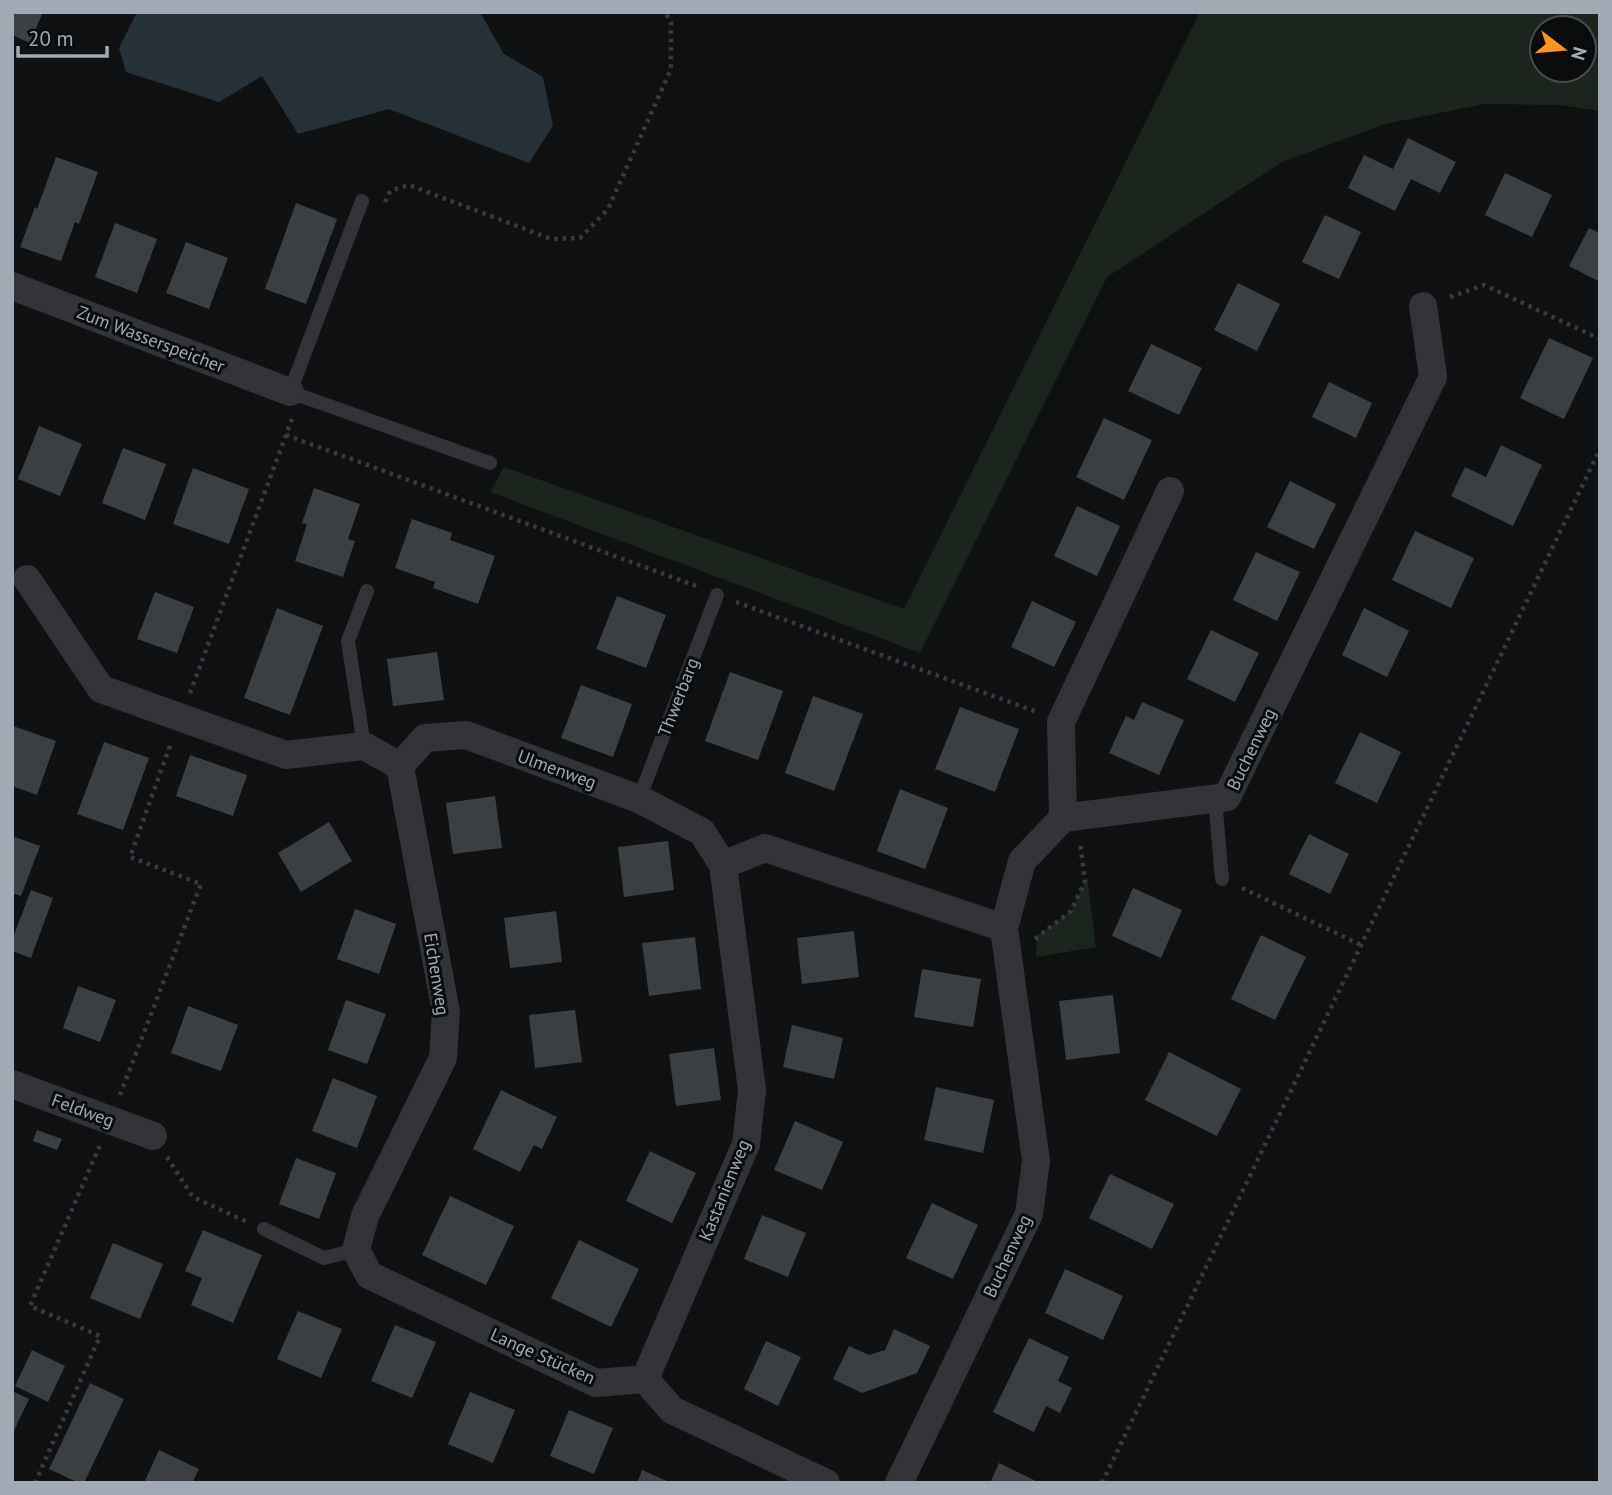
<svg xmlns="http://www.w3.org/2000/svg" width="1612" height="1495" viewBox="0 0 1612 1495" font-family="'PT Sans',sans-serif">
<rect width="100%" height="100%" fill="#101112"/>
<!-- green -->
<path fill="#1c251d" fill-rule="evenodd" d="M1200,12H1600V111L1560,105L1484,104L1385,124L1282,162L1107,277L920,653L490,492L504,467L904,609ZM1542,28H1584V70H1542Z
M1087,877L1096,947L1036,957L1037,936L1071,911Z"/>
<!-- water -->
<path fill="#263137" d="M137,12H480L504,54L543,77L553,126L529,163L389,109L298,134L262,76L219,102L126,72L119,48Z"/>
<!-- building -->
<path fill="#3c3f42" d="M12,12H43L30,43L12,35Z
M1408,138L1456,162L1440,193L1411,179L1395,211L1348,188L1364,155L1393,169Z
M56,157L98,172L79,224L75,222L61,261L20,247L35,207L37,209Z
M1505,173L1552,195L1532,237L1485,215Z
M296,203L337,219L306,304L265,289Z
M1325,215L1361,232L1339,279L1302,262Z
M115,223L157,239L137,293L95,277Z
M1589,228L1600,233V282L1569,266Z
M186,242L228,258L209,309L166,293Z
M1238,283L1280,304L1257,351L1214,330Z
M1549,338L1593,358L1564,419L1520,398Z
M1151,344L1202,368L1179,415L1128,391Z
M1329,382L1372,403L1356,438L1312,417Z
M1104,418L1152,440L1124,500L1076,477Z
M39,426L82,444L60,496L18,479Z
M1501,445L1542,465L1513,526L1451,496L1465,467L1486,477Z
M123,448L166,464L145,520L102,503Z
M193,468L249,489L229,544L173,524Z
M1290,481L1336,504L1314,549L1267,527Z
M314,488L360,504L348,539L355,541L343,577L295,561L307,524L302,523Z
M1077,506L1120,526L1097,576L1054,556Z
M412,519L452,533L450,540L495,556L478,604L433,588L435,582L395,568Z
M1415,531L1474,558L1451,608L1392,580Z
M1256,552L1300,572L1277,621L1233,600Z
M155,592L194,607L177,653L137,639Z
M617,596L666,615L646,668L596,649Z
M1032,601L1076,622L1054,667L1011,647Z
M277,608L323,626L290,715L244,698Z
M1364,608L1409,631L1387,677L1342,655Z
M1211,630L1259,653L1235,702L1187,679Z
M437,652L444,700L393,706L387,659Z
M730,672L783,691L758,760L705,741Z
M581,685L632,704L613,757L561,738Z
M813,696L863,714L834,791L785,773Z
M1142,702L1184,720L1159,775L1109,753L1126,716L1134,720Z
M960,707L1019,729L995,792L935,769Z
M13,726L56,741L37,795L12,786Z
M1360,732L1401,752L1377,803L1335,783Z
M104,742L149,758L123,830L77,814Z
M190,755L247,775L233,816L176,796Z
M900,789L948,808L925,869L877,851Z
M495,796L502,848L453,854L446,803Z
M329,822L352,861L301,892L278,853Z
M1309,834L1349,854L1330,894L1289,874Z
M12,836L40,846L21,896L12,893Z
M668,841L674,890L624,897L618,847Z
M1133,888L1182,910L1161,958L1112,936Z
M31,890L53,898L31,958L12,951V940Z
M355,909L396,924L379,974L337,959Z
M556,911L562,962L510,968L504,918Z
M854,931L859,977L802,984L797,938Z
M1261,935L1306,957L1275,1020L1231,999Z
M695,937L701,989L649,996L642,943Z
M922,969L981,979L973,1027L914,1017Z
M78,986L116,1000L100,1042L63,1028Z
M1113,995L1120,1053L1066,1060L1059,1001Z
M346,1000L386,1014L367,1064L328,1050Z
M188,1006L238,1025L221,1071L171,1053Z
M575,1010L582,1062L535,1068L529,1015Z
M792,1025L843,1038L834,1079L783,1067Z
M714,1048L721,1100L676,1106L669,1054Z
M1169,1052L1241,1089L1217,1136L1145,1100Z
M333,1078L377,1096L357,1148L312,1131Z
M936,1087L994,1100L983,1153L924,1140Z
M501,1090L557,1117L542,1149L534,1145L520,1172L473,1149Z
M795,1121L843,1142L822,1190L774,1170Z
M37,1130L62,1139L57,1150L33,1141Z
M650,1151L696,1173L672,1223L626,1201Z
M296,1158L336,1173L319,1219L279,1204Z
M1110,1174L1174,1204L1152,1249L1089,1218Z
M450,1196L514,1226L486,1285L422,1255Z
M932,1203L978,1225L953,1279L906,1258Z
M762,1215L806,1233L788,1277L744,1259Z
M203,1230L262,1255L233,1323L191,1305L202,1278L185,1271Z
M579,1240L639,1269L611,1327L551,1298Z
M113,1243L163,1264L140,1319L90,1298Z
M1065,1269L1123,1296L1103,1340L1045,1313Z
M298,1311L342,1329L321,1378L277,1359Z
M395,1325L436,1342L412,1398L371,1381Z
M894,1329L930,1346L917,1373L862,1393L833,1379L849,1346L869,1355L885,1350Z
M1029,1338L1069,1357L1058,1381L1072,1388L1060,1413L1046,1406L1034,1432L993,1412Z
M766,1341L801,1357L778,1406L744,1389Z
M32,1350L65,1366L48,1402L15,1386Z
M90,1383L124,1399L84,1483H79L49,1469Z
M12,1391L29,1399L12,1435Z
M470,1392L515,1410L493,1463L448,1444Z
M569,1410L613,1428L594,1474L550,1456Z
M159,1450L199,1469L192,1483H144Z
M999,1463L1040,1483H990Z
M642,1470L671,1483H637Z"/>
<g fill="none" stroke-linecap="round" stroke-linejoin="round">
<!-- path -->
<path stroke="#373a3e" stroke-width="4.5" stroke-dasharray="3.5 5" stroke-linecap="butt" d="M385,202L390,191L409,185L551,239L580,238L608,209L671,69V22L665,12
M1450,297L1484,285L1600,339
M286,435L699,587
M736,602L1037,712
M190,693L292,419
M1242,888L1361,945
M1035,939L1071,911L1085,881L1080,843
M120,1095L201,884L130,857L171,743
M167,1157L193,1197L247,1222
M35,1483L100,1336L30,1306L100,1145
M1102,1483L1600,449"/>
<!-- lane -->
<path stroke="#313337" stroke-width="14" d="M362,201L290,392L490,463
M364,746L348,641L367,591
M639,799L717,595
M1215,799L1222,879
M264,1229L324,1258L356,1250"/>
<!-- street -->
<path stroke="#313337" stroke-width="28" d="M12,286L290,392
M27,579L101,689L286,755L364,746L400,766
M400,766L446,1012L443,1058L365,1216L356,1250L369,1275L596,1383L645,1379
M400,766L425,738L466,735L639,799L702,832L723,865L765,848L1004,928L1022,861L1063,818
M1063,818L1227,797L1433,377L1423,306
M1063,818L1061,722L1170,491
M12,1084L153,1136
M645,1379L746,1144L752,1090L723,865
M645,1379L672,1410L826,1483
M899,1483L1029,1214L1036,1161L1004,928"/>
</g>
<g text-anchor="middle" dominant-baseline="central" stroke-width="6" stroke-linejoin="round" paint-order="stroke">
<!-- street labels -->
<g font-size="18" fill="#a0a9b4" stroke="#0b0c0d">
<text transform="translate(151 339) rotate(21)">Zum Wasserspeicher</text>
<text transform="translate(678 697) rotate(-69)">Thwerbarg</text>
<text transform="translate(1251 749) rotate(-64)">Buchenweg</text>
<text transform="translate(557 769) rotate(20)">Ulmenweg</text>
<text transform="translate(437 974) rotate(81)">Eichenweg</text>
<text transform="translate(83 1110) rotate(20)">Feldweg</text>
<text transform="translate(724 1190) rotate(-68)">Kastanienweg</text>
<text transform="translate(1007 1256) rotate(-65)">Buchenweg</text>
<text transform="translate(543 1356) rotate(24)">Lange Stücken</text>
</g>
</g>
<!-- border -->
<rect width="1612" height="1495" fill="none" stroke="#a0a9b4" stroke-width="28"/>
<!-- north arrow -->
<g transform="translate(1563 49) rotate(106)"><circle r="33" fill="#0b0c0d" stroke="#474b50" stroke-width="2"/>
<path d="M0-5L12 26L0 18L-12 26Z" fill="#ff951b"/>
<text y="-10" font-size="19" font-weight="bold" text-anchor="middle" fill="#a0a9b4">N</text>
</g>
<!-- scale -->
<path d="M18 46v10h89v-10" fill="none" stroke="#a0a9b4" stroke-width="3.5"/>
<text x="28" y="46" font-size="21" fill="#a0a9b4" stroke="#0b0c0d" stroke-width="5" paint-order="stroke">20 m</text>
</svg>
